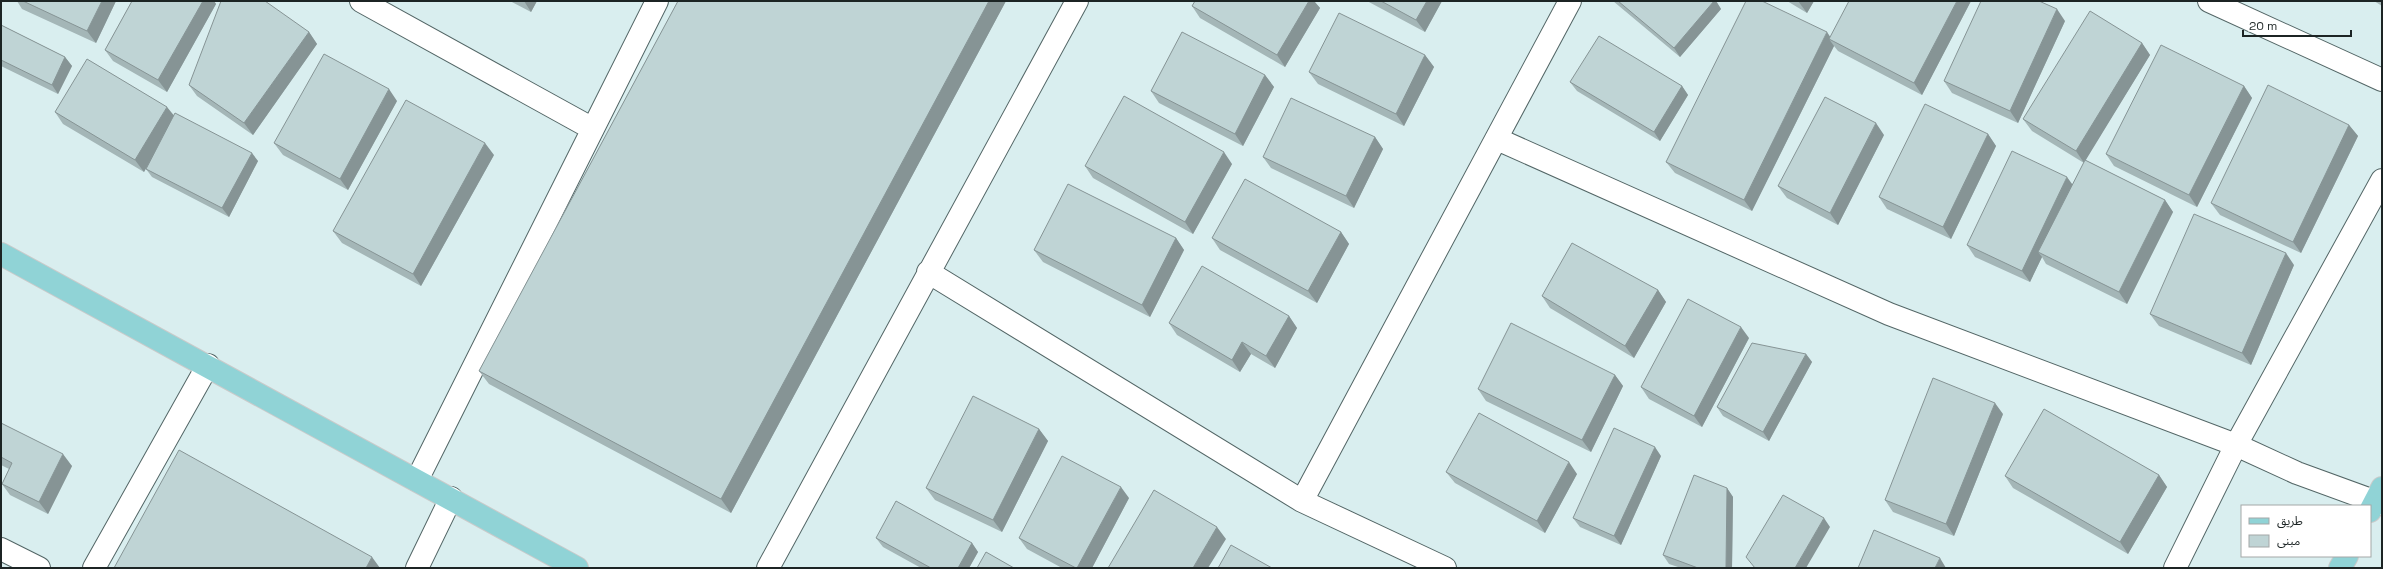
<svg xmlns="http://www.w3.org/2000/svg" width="2383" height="569" viewBox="0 0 2383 569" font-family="'Space Grotesk','Noto Sans Arabic',sans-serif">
<rect width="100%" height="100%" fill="#d9eeef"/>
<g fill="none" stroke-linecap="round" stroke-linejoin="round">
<defs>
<path id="minor" d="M361,1L593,129
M2209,1L2382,80
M1497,139L1889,314L2236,445L2297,473L2382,504
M928,272L1302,501L1445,568
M417,480L657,1
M1302,501L1570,1
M1,549L39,568
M94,568L208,365
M417,568L451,498
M768,568L1077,1
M2175,568L2236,445L2382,180"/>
<path id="major" d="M1,254L577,568
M2370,511L2382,488
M2340,568L2347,556"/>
</defs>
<!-- minor casing -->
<use href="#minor" stroke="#536666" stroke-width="24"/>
<!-- major casing -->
<use href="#major" stroke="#c9caca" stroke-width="24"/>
<!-- minor -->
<use href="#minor" stroke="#fff" stroke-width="22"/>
<!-- major -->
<use href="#major" stroke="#90d3d6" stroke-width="22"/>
</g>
<!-- wall -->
<path fill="#a4b6b7" d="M17,1H116L96,43L22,9Z
M132,1H214L216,4L167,92L113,61L105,50Z
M510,1H537L531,12Z
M678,1H1006L731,513L489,384L479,371Z
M1195,1H1314L1320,8L1285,67L1200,18L1192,6Z
M1367,1H1442L1425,32Z
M1613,1H1716L1721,9L1680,57Z
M1787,1H1814L1807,13Z
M1971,1L1922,95L1838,51L1834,46L1752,211L1675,173L1666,162L1830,38Z
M2374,1H2382V6Z
M2065,21L2018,123L1952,93L1944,81Z
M1,25L65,57L72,66L58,94L1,66Z
M309,32L317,44L253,135L197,96L189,85Z
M2142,43L2150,55L2085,160L2165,200L2173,212L2127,304L2046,264L2042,257L2030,282L1975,257L1967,245L2072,185L2084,163L2032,131L2023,119Z
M1425,55L1434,67L1404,126L1318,84L1309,72Z
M1265,75L1274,87L1243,146L1159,103L1151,91Z
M1570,82L1682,86L1688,95L1660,141L1577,91Z
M2244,86L2252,98L2197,207L2114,166L2106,154Z
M397,101L348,190L283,155L274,143Z
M55,112L174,115L258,161L229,217L152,177L146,169V167L144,172L63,124Z
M2349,125L2358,136L2301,253L2220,215L2211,203Z
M1988,134L1996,146L1951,239L1887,209L1879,197Z
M1884,135L1838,225L1787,198L1778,186Z
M1375,137L1383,149L1354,208L1271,168L1263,157Z
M494,155L421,286L342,243L333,231Z
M1232,164L1193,234L1093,178L1085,166Z
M1341,232L1349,244L1317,303L1220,250L1212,238Z
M1176,238L1184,250L1150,317L1043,262L1034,250Z
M2294,265L2251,365L2159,326L2150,314Z
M1658,290L1666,302L1634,358L1550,308L1542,296Z
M1289,316L1297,328L1275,368L1251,354L1240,372L1177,335L1169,323Z
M1749,338L1702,427L1649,399L1641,387Z
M1806,354L1812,362L1769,441L1723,416L1717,407Z
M1615,375L1623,386L1591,452L1486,401L1478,389Z
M2003,414L1954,536L1893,512L1885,500Z
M1,423L72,466L48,514L10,495L2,484L9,469L1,465Z
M1039,429L1048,441L1002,532L935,500L926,488Z
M1661,456L1621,545L1580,527L1573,518Z
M1446,472L1577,474L1545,533L1455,483Z
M2159,475L2167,487L2128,554L2013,488L2005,476Z
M1727,488L1733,497L1732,568H1681L1669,564L1663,555Z
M1129,498L1092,568H1062L1027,549L1019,538Z
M876,538L972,543L978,552L969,568H921L883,547Z"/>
<!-- shaded-wall -->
<path fill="#869495" d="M102,1H116L96,43L87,31Z
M203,1H214L216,4L167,92L158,80Z
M524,1H537L531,12Z
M989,1H1006L731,513L721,499Z
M1309,1H1314L1320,8L1285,67L1277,55Z
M1427,1H1442L1425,32L1416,20Z
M1714,1H1716L1721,9L1680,57L1674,48Z
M1798,1H1814L1807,13Z
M1957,1H1971L1922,95L1914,83Z
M2057,9L2065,21L2018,123L2010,111Z
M309,32L317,44L253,135L244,123Z
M1827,32L1833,41L1829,39L1834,46L1752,211L1744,200Z
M2142,43L2150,55L2084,163L2076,151Z
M1425,55L1434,67L1404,126L1396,114Z
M65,57L72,66L58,94L52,85Z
M1265,75L1274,87L1243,146L1235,134Z
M1682,86L1688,95L1660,141L1654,132Z
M2244,86L2252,98L2197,207L2189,195Z
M389,89L397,101L348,190L340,179Z
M167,107L176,118L144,172L135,160Z
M1876,123L1884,135L1838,225L1830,213Z
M2349,125L2358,136L2301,253L2293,242Z
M1988,134L1996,146L1951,239L1943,227Z
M1375,137L1383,149L1354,208L1346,196Z
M485,143L494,155L421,286L413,274Z
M1224,152L1232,164L1193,234L1185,222Z
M252,153L258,161L229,217L222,208Z
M2067,177L2075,188L2038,252L2042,257L2030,282L2022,271Z
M2165,200L2173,212L2127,304L2119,292Z
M1341,232L1349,244L1317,303L1308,291Z
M1176,238L1184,250L1150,317L1142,305Z
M2286,253L2294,265L2251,365L2242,353Z
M1658,290L1666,302L1634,358L1625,346Z
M1289,316L1297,328L1275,368L1266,356Z
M1741,327L1749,338L1702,427L1694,416Z
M1242,342L1251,354L1240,372L1232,360Z
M1806,354L1812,362L1769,441L1763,432Z
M1615,375L1623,386L1591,452L1582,440Z
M1995,403L2003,414L1954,536L1946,524Z
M1039,429L1048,441L1002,532L993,520Z
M1655,447L1661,456L1621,545L1614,536Z
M63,454L72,466L48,514L39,502Z
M1569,462L1577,474L1545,533L1537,521Z
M2159,475L2167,487L2128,554L2120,542Z
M1121,487L1129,498L1092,568H1077Z
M1727,488L1733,497L1732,568H1726Z
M1824,518L1830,527L1806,568H1795Z
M1217,527L1226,539L1208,568H1193Z
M972,543L978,552L969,568H958Z
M372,557L380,568H366Z
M1940,558L1946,568H1935Z"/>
<!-- building -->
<path fill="#bfd4d5" stroke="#869495" d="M23,1H102L87,31Z
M132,1H203L158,80L105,50Z
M221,1H265L309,32L244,123L189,85Z
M678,1H989L721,499L479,371Z
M1195,1H1309L1277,55L1192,6Z
M1381,1H1427L1416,20Z
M1618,1H1714L1674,48Z
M1746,1H1762L1827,32L1744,200L1666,162Z
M1849,1H1957L1914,83L1829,39Z
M1981,1H2039L2057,9L2010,111L1944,81Z
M2090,11L2142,43L2076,151L2023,119Z
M1339,13L1425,55L1396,114L1309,72Z
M1,25L65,57L52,85L1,60Z
M1182,32L1265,75L1235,134L1151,91Z
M1599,36L1682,86L1654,132L1570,82Z
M2161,45L2244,86L2189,195L2106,154Z
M324,54L389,89L340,179L274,143Z
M87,59L167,107L135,160L55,112Z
M2268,85L2349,125L2293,242L2211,203Z
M1124,96L1224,152L1185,222L1085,166Z
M1825,97L1876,123L1830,213L1778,186Z
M1291,98L1375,137L1346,196L1263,157Z
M406,100L485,143L413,274L333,231Z
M1925,104L1988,134L1943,227L1879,197Z
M175,113L252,153L222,208L146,169Z
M2012,151L2067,177L2022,271L1967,245Z
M2085,160L2165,200L2119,292L2038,252Z
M1245,179L1341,232L1308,291L1212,238Z
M1068,184L1176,238L1142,305L1034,250Z
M2194,214L2286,253L2242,353L2150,314Z
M1572,243L1658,290L1625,346L1542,296Z
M1202,266L1289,316L1266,356L1242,342L1232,360L1169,323Z
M1688,299L1741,327L1694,416L1641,387Z
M1511,323L1615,375L1582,440L1478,389Z
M1752,343L1806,354L1763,432L1717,407Z
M1933,378L1995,403L1946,524L1885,500Z
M973,396L1039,429L993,520L926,488Z
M2044,409L2159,475L2120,542L2005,476Z
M1479,413L1569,462L1537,521L1446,472Z
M1,423L63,454L39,502L2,484L12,463L1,457Z
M1614,428L1655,447L1614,536L1573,518Z
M179,450L372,557L366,568H114Z
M1062,456L1121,487L1077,568H1076L1019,538Z
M1694,475L1727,488L1726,568H1698L1663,555Z
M1154,490L1217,527L1193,568H1108Z
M1783,495L1824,518L1795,568H1755L1746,557Z
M896,501L972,543L958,568H931L876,538Z
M1874,530L1940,558L1935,568H1858Z
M1231,545L1272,568H1218Z
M986,552L1014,568H977Z"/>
<!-- border -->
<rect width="2383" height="569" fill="none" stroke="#1c2424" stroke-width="4"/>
<!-- legend -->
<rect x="2241" y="505" width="130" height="52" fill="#ffffff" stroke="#a4a7a7"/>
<rect x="2249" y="518" width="20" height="6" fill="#90d3d6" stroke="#a4a7a7"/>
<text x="2277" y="525" font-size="12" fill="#1c2424">طريق</text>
<rect x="2249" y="535" width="20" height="12" fill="#bfd4d5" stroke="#a4a7a7"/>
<text x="2277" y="545" font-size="12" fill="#1c2424">مبنى</text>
<!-- scale -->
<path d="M2243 30v6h108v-6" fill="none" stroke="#1c2424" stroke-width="2"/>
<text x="2249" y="30" font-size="12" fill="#1c2424" stroke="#ffffff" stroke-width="3" paint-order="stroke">20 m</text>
</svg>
